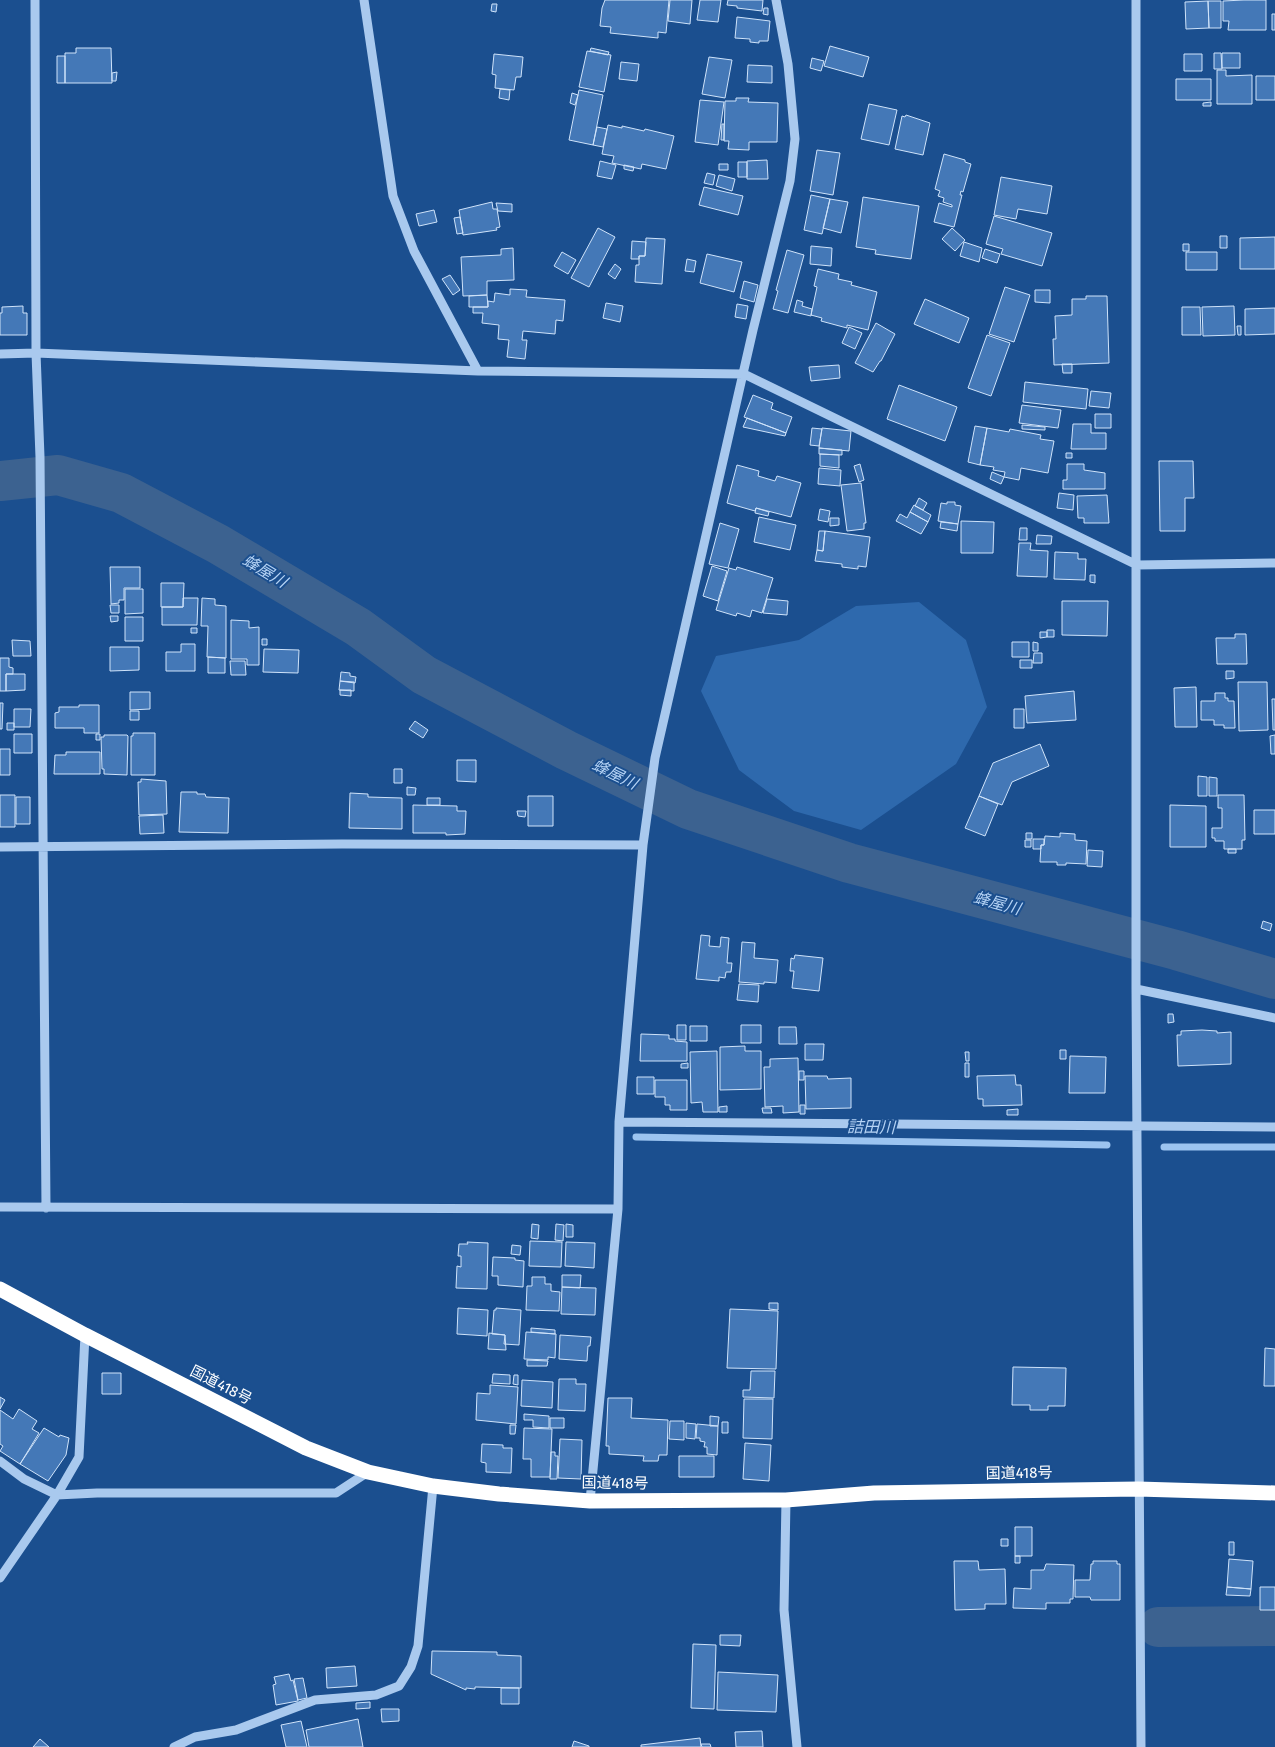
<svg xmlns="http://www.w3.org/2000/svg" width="1275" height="1747" viewBox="0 0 1275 1747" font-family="'Fira Sans','Noto Sans JP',sans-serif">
<rect width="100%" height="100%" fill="#1b4f8f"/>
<!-- green -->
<path fill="#2e69ad" d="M919,602L966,640L987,707L956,764L861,830L794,811L739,770L701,691L716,656L799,640L856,606Z"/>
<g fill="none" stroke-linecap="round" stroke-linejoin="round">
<!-- stream -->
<path stroke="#9cc4f0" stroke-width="7" d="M636,1137L1107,1145
M1164,1147H1275"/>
<!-- river -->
<path stroke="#3c6290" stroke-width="40" d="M0,481L58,475L121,493L218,544L358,627L424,675L566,750L688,809L849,863L1176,950L1275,979
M1158,1627L1275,1626"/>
</g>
<!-- building -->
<path fill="#4478b7" stroke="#cfe3fa" d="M605,0H669L666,33L658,32V38L610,33L611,27L600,26L602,8Z
M670,0H692L690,24L668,21Z
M700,0H721L718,22L697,20Z
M728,0H763L762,11L737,8V6L727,5Z
M1244,0H1266V30H1228L1229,21H1223V1Z
M1208,1H1221V28H1209Z
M1208,1L1209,28L1186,29L1185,2Z
M492,4H497L496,12L491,11Z
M764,8H768V15L763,14Z
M1272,14H1275V30H1272Z
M737,17L770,21L768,41H759V43L750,42V39L735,38Z
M830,46L869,57L863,77L824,66Z
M76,48H111L112,83H65V53H76Z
M591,48L609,52L608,55L590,51Z
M587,51L611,55L604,92L579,87Z
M1214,53H1221L1222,69H1214Z
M1222,53H1240V68H1222Z
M494,54L523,57L521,77H516L514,90L495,88L496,75L492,74Z
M1184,54H1202V71H1184Z
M57,56H65V83H57Z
M709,57L732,60L725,98L702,94Z
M812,58L824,61L821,71L810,68Z
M621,62L639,64L637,81L619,79Z
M748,65L772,66V83L747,82Z
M1217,70H1226V76L1252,75V104H1217Z
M117,72L116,81H112V73Z
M1256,76H1275V100H1256Z
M1176,79H1211V100H1176Z
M500,89L510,90L509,100L499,98Z
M579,90L603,95L593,145L569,140Z
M572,93L578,95L575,105L570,103Z
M736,98H749L748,102L778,103L777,142H749V150L728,149L729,141H724L725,101H736Z
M700,100L724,102L718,145L695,142Z
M1211,102V106H1203V103Z
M869,104L897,110L889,145L861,139Z
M906,115L930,123L923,155L895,149L902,116L905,117Z
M722,124H724V140H721Z
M608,125L622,128V126L644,131L645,129L674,136L666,169L642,164L641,169L612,163L614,156L602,154Z
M597,127L607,129L603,147L593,145Z
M817,150L840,153L833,195L810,191Z
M944,154L965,160V162L971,164L963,192L961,191L960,195H962L954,227L934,222L939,203L952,207V205L943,202L944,198L938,196L940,191L935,189Z
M767,160L768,179H747V161Z
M600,161L616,165L612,179L597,176Z
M738,162H747V177H738Z
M719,164H728V170H719Z
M624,165L634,167L633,171L624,169Z
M707,173L715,175L713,185L704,183Z
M719,175L735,179L732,191L716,186Z
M1001,177L1052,186L1047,214L1018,209L1016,219L994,215Z
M704,187L743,196L738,215L699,205Z
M811,195L830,199L822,234L804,230Z
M863,197L919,206L911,259L875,254L876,250L856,247Z
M830,199L848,202L841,233L823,228Z
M492,202L493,209H497L500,227L496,228L497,230L463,235L459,210Z
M496,203L512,204V212L498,211Z
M434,210L437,222L419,226L416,214Z
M994,216L1052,233L1042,266L1001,254L1003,249L986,244Z
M460,217L463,233L457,234L454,218Z
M598,228L615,237L589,287L571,278Z
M952,228L965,240L955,251L942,239Z
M1220,236H1227V248H1220Z
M1275,237V269H1240V238Z
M646,238L665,239L662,284L635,282L636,265H639V256H645Z
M632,241L646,242L645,256H639V259H631Z
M964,242L982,248L979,262L960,256Z
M1183,244H1189V251H1183Z
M811,246L832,248L831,266L810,264Z
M513,248L514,280L487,281V295L463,296L461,257L501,255V249Z
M985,249L1000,254L997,263L982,258Z
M787,250L804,255L788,313L773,309L778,291L776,290Z
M562,252L576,260L568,274L554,266Z
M1186,252H1217V270H1186Z
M707,254L742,262L734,292L700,283Z
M687,259L696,261L694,272L685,271Z
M615,264L621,269L615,279L608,274Z
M818,269L839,274L838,279L852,282L851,285L877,292L868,330L847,325V328L821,321L822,318L811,315L817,287L814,286Z
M450,275L460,290L453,295L442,279Z
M744,281L758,285L754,302L740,298Z
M1005,287L1030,295L1014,342L989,334Z
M510,289L527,290L526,297L565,300L563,321L556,320L555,334L523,331L522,340H527L525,359L507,357L509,340L498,339L499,325L482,323L483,313H473V307H488V301L494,302L495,293L510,295Z
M1035,290H1050V303L1035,302Z
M487,295L488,307H469V296Z
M1086,296H1107L1109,363L1054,365L1053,339H1056L1055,316L1072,315V299H1086Z
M925,299L969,318L959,343L914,324Z
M797,300L803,302L802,306L812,309L811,316L794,312Z
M606,303L623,306L620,322L603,318Z
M737,304L748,306L746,319L735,317Z
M23,306V313H27V335H0V313H2V307Z
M1234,306L1235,335L1203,336L1202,307Z
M1182,307H1200L1201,335H1182Z
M1275,308V334L1245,335V309Z
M876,323L895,334L881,361H880L873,372L855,363Z
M1237,326H1241V335H1238Z
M849,327L862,333L855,349L842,343Z
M987,335L1010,343L991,396L968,388Z
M1062,364H1072V373H1063Z
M839,365L840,378L811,381L809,367Z
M1025,382L1088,389L1086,409L1023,402Z
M899,385L957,407L945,441L887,419Z
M1091,391L1111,393L1109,408L1089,406Z
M753,395L773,403L771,409L792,417L786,433L744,417Z
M1022,405L1061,410L1058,428L1019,423Z
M1095,414H1111V428H1095Z
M747,418L786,433L785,436L743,427Z
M1073,424H1091V433H1106V449H1071Z
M1022,425L1045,427V430L1022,429Z
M975,426L987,428L980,465L968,462Z
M812,428L822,429L819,446L810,445Z
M822,428L851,431L849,451L819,448Z
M987,428L1009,432L1010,429L1041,435L1040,439L1054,441L1048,473L1021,468L1019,480L1004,477L1005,472L993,470L994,467L980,465Z
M819,448L842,450V455L819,454Z
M1066,453H1072V458H1066Z
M820,454L839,455V468L820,466Z
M1159,461H1193L1194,498H1185V531H1160Z
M860,464L864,480L859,482L854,466Z
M1067,464H1084V470L1105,473V489H1063V480H1067Z
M737,465L759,471L758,476L775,481L777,476L801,483L791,517L756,508L755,511L727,503Z
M819,468L841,470L840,486L818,484Z
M992,472L1004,477L1001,484L990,479Z
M861,483L866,523H864V529L847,531L841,485Z
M1059,493L1074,495L1073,510L1057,508Z
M1107,495L1109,523H1084V518H1078L1077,496Z
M919,498L927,503L923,510L915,506Z
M947,502H955V505L961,506L958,524L938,521L941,503L947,504Z
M914,505L931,515L928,522L910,512Z
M756,508L769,512L768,516L755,513Z
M820,509L830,511L828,522L818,520Z
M910,512L928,522L921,534L896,521L900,514L907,518Z
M759,517L796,525L790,550L754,542Z
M830,518H839V525L830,526Z
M961,521L994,522L993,553H961Z
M941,522L958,524L957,531L940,528Z
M720,523L739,529L728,568L709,564Z
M1020,528H1027V540H1019Z
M819,531H825L823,551L817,550Z
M825,531L870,537L866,567L858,566V569L842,567V564L815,561L817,550L823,551Z
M1037,535L1052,536L1051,544H1036Z
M1019,543H1031L1030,550L1048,551L1047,577L1017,576Z
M1055,552L1078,553V559H1086L1085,580L1054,579Z
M712,566L727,571L718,601L703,596Z
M110,567H140V588H124V600H119V603L111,604Z
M737,567L773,578L762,613L752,610L750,617L737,613L736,616L716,610L729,568L736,570Z
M1090,575H1095V583L1090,582Z
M161,583H184L183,607H161Z
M125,589H143V613L125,614Z
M183,598H198L197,625H162V607H183Z
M202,598L215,599V605L226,606V658L207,657L208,626H201Z
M767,599L788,601L787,615L763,613Z
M1062,601H1108L1107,636L1062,635Z
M110,605H119V613H111Z
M110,616H118V621L111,622Z
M125,617H143V641H125Z
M231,620L249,621V628L259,627V665H247V659H231Z
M191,628H197V633H191Z
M1047,630H1054V637H1047Z
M1040,632H1047V637L1040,638Z
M1235,634H1246L1247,664H1217L1216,638H1235Z
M262,639H267V645H262Z
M12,640L30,641L31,656H13Z
M1012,642H1029V657H1012Z
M1033,642L1038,643V651H1033Z
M181,644H195V671H166V652H181Z
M110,647H139V670L110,671Z
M264,649L299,650L298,673L263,672Z
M1034,653H1042V663H1033Z
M208,657L225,658V673H208Z
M0,658H9V667L13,668V674H6V691H0Z
M1020,660H1032V668H1020Z
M230,661H245L246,675H231Z
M1226,671H1234V678L1226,679Z
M341,672L350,673V676L356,677L355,683L340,681Z
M6,674H25V690L6,691Z
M340,681L354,682V691L339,690Z
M1238,682H1267L1268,730L1239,731Z
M1196,687L1197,727H1175L1174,688Z
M340,690H351V696L340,695Z
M1074,691L1076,720L1027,723L1025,696Z
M130,692H150V709L130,710Z
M1215,693H1225V698H1228V701H1234L1235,728H1224V725H1214V720H1201V701H1215Z
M1272,699H1275V730H1273Z
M0,703H3L2,729H0Z
M79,705H99V733H84V728H55V713L59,712V707H79Z
M14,709H31L30,727H14Z
M1014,709H1024V728H1014Z
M130,711H139V720H130Z
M415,721L428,730L423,738L409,729Z
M7,723H14V730H7Z
M133,733H155V775H131V736H133Z
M14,734H32V753H14Z
M96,734H100V740H96Z
M104,735H127L128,736L127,775L104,774V769H102L101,737H104Z
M1275,735V754H1271L1270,736Z
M1040,744L1049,766L1012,782L1002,805L979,796L993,763Z
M0,749H10V775H0Z
M66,752H100V774H54L55,755H66Z
M457,760H476V782L457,781Z
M394,769H402V783H394Z
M1198,776L1207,777V796H1198Z
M1209,777L1217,778V796H1209Z
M141,779L166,781L167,814L139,815L138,782H141Z
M407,787L416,788L415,795H407Z
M181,792H197V794H205L206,797L229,798L228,833L179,832Z
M350,793L368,794V797L402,798V829L349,828Z
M0,795H15V827H0Z
M1218,795H1244L1245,840H1242V849H1224V841H1215V838H1212V828H1222V808H1218Z
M528,796H553V826H528Z
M979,796L998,804L985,836L965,828Z
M16,797H30V824H16Z
M427,798H440V805H427Z
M413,805L457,806V811H466L465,834L446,835V833H413Z
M1170,805L1206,806V847H1170Z
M1254,810H1275V834H1254Z
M517,811H526L525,817L518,816Z
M163,815L164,833L140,834L139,816Z
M1026,833H1032V839H1026Z
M1060,833L1075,834V840L1087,841L1086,864L1066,863V865H1057V862H1040L1041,845H1044L1045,836L1060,837Z
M1033,839H1044V845H1041V849H1033Z
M1025,840H1031V847H1025Z
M1228,849H1236V853H1228Z
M1088,850L1103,851L1102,867L1087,866Z
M1263,921L1272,924L1270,931L1261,928Z
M701,935L710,936L709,946L720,947L721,937L729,938L727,963H732L731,972H726L725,978L719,977V981L696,979Z
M742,942L755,943L754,958L778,960L776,983L764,982V984L739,982Z
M795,955L823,958L819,991L792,988L794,971H790L791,958L794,959Z
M739,984L759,985L758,1002L737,1000Z
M1168,1014H1173L1174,1022L1168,1023Z
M677,1025H686V1040H677Z
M741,1025H761V1043H741Z
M690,1026H707V1041H690Z
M779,1027H796L797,1044H779Z
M1202,1030L1217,1031V1033L1231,1032V1064L1178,1066L1177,1035H1181V1031Z
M641,1034L669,1035V1039H675V1041L687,1042V1061H640Z
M805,1044H824L823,1060H805Z
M745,1046V1051H761V1089L720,1090V1047Z
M1060,1050H1066V1059H1060Z
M717,1051L718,1112H703L702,1102L691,1103L690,1052Z
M965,1052H969V1061H966Z
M1070,1056L1106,1057L1105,1093H1069Z
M798,1058L799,1112L783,1113V1106L765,1107L764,1067H770V1059Z
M688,1063V1068H681V1064Z
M965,1063H969V1077H965Z
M799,1071H804V1080H799Z
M1015,1075L1016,1085H1021L1022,1105L983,1106V1099H978L977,1076Z
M805,1076H827L828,1079L851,1078V1108L806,1109Z
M637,1077H654V1094H637Z
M655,1080H687V1110H670V1105H665V1097H655Z
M800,1105H805V1114H800Z
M727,1106V1112H719V1107Z
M762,1108H771L772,1113H763Z
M1018,1109V1115H1007V1110Z
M532,1224L539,1225L538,1239L531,1238Z
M556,1224L564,1225L563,1241L555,1240Z
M566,1224L573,1225V1237H566Z
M530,1241L562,1242L561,1267L529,1266Z
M467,1242L488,1243L487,1289L456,1288L457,1266L461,1267V1256H458L459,1244H468Z
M566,1242L595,1243L594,1268L565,1266Z
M512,1245L521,1246L520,1255L511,1254Z
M493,1257L515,1258V1260L524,1261L523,1287L498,1285V1276H492Z
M562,1275H581L580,1288L562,1287Z
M532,1277H545V1284H551V1291L560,1292L559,1311L526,1310L527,1286H532Z
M562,1287L596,1288L595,1315L561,1314Z
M769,1303H778V1310L769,1309Z
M458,1308L488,1310L487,1336L457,1334Z
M496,1308L521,1310L519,1345L504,1344L505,1335L492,1334L494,1310H496Z
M730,1309L778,1311L776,1369L727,1368Z
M531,1328L555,1330V1334L531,1332Z
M526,1332L556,1334L555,1358L548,1357V1360L524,1359Z
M489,1333L505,1335L506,1350L488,1349Z
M560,1335L591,1337L590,1346H588L587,1361L559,1359Z
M1265,1348L1275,1349V1386H1264Z
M527,1360L548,1361L547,1366H527Z
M1013,1367L1066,1368L1065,1406H1048V1410H1030V1405H1012Z
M751,1371H775L774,1398L743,1397V1390H750Z
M102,1373H121V1394H102Z
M493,1374L510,1375V1384L492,1383Z
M514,1375H518V1385L513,1384Z
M559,1379H576V1384H586L585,1411L558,1410Z
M522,1380L553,1382L552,1408L521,1406Z
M490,1385L518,1387L516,1424L476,1420L477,1393L490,1394Z
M0,1397L5,1400L0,1409Z
M608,1398H632L631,1418L668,1420L667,1455H659L658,1461H643L644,1456L609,1454V1446H606Z
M744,1399H773L772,1439L743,1438Z
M19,1409L37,1421L32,1429L39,1433L20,1464L0,1451L3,1446L0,1444V1410L13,1419Z
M524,1414L549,1416V1428L533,1427V1420H524Z
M710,1416L719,1417L718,1426H710Z
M550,1418H564V1428H550Z
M670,1421H684V1440L669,1439Z
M722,1422H728V1433H722Z
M686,1423L696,1424L695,1439L686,1438Z
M697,1424L718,1426L717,1455L707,1454V1447H704L705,1442L700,1441V1438H696Z
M510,1425H516L515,1434H510Z
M44,1428L59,1437L60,1435L69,1438L66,1455L48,1481L20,1464Z
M524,1428L552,1429L550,1477H531V1459H523Z
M560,1439L582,1440L581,1479L558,1478Z
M745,1443L771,1445L769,1481L743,1479Z
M482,1444L503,1445V1448H512L511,1473L486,1472V1463L481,1462Z
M551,1452H555V1456H558L557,1479H550Z
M679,1456H714V1477H679Z
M1015,1527H1032V1556H1015Z
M1001,1539H1008V1546H1001Z
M1229,1542H1234V1555H1229Z
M1015,1556H1020V1563H1015Z
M1229,1559L1253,1561L1251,1589L1227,1587Z
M954,1561H978L979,1570L1005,1569L1006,1604H985V1609L955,1610Z
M1093,1561H1117V1564H1120V1600H1091L1090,1597H1075V1580H1090L1091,1564H1093Z
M1046,1564L1074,1565L1073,1599H1070V1603H1046V1609L1013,1608L1014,1588L1031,1589V1570H1044Z
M1227,1587L1251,1589L1250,1596L1226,1595Z
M1260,1587H1275V1610H1260Z
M720,1635H741L740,1646L720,1645Z
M693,1644L716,1645L714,1709L691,1708Z
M432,1651L497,1652V1655L521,1656V1688L475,1687V1689L466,1688V1690L431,1674Z
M355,1666L357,1686L327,1688L326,1668Z
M718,1672L778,1675L776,1712L717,1710Z
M289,1674L291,1681L293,1680L298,1701L276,1705L273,1685L276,1684L274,1677Z
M303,1678L307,1698L298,1700L294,1679Z
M501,1688H519V1704H501Z
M370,1702V1708L356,1709V1703Z
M381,1709H399V1721L382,1722Z
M358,1719L363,1747H309L306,1730Z
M301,1721L307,1747H286L281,1725Z
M762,1731L763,1747H736L735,1732Z
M700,1738L701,1747H641V1745Z
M40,1739L49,1747H33Z
M574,1741L589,1746V1747H572Z
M701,1744H710L711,1747H702Z"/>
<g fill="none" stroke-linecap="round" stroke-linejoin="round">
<!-- minor -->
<path stroke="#a9c9ee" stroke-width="9" d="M35,0L36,353L40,457L46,1208
M364,0L393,196L414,251L478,371
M1136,0V989L1141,1747
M0,354L36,353L478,371L744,374L1137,565L1275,563
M0,847L342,844L643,845
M1136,989L1275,1018
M619,1122L1275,1127
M0,1207L618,1209
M0,1461L24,1479L57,1495L97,1493H336L368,1472
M786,1500L784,1610L797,1747
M590,1501L618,1209L619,1122L643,845L655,758L753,330L790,181L795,139L788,64L776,0
M0,1578L57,1495L79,1457L85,1335
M174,1747L195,1737L236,1730L315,1700L376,1695L399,1686L411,1667L418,1646L433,1486"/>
<!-- highway -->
<path stroke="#fff" stroke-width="15" d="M0,1289L85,1335L306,1448L368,1472L433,1486L499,1494L590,1501L786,1500L874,1493L1138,1489L1275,1493"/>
</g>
<g text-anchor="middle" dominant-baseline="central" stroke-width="4" stroke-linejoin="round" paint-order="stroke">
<!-- street labels -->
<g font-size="15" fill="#fff" stroke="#1b4f8f">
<text transform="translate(221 1385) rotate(27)">国道418号</text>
<text transform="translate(1019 1473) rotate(-1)">国道418号</text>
<text transform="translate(615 1483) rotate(1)">国道418号</text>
</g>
<!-- water labels -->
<g font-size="16" font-style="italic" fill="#b5d3f5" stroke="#1b4f8f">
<text transform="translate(265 571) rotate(31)">蜂屋川</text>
<text transform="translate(615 774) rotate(26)">蜂屋川</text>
<text transform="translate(997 903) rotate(15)">蜂屋川</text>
<text transform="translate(871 1127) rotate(1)">詰田川</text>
</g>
</g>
</svg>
